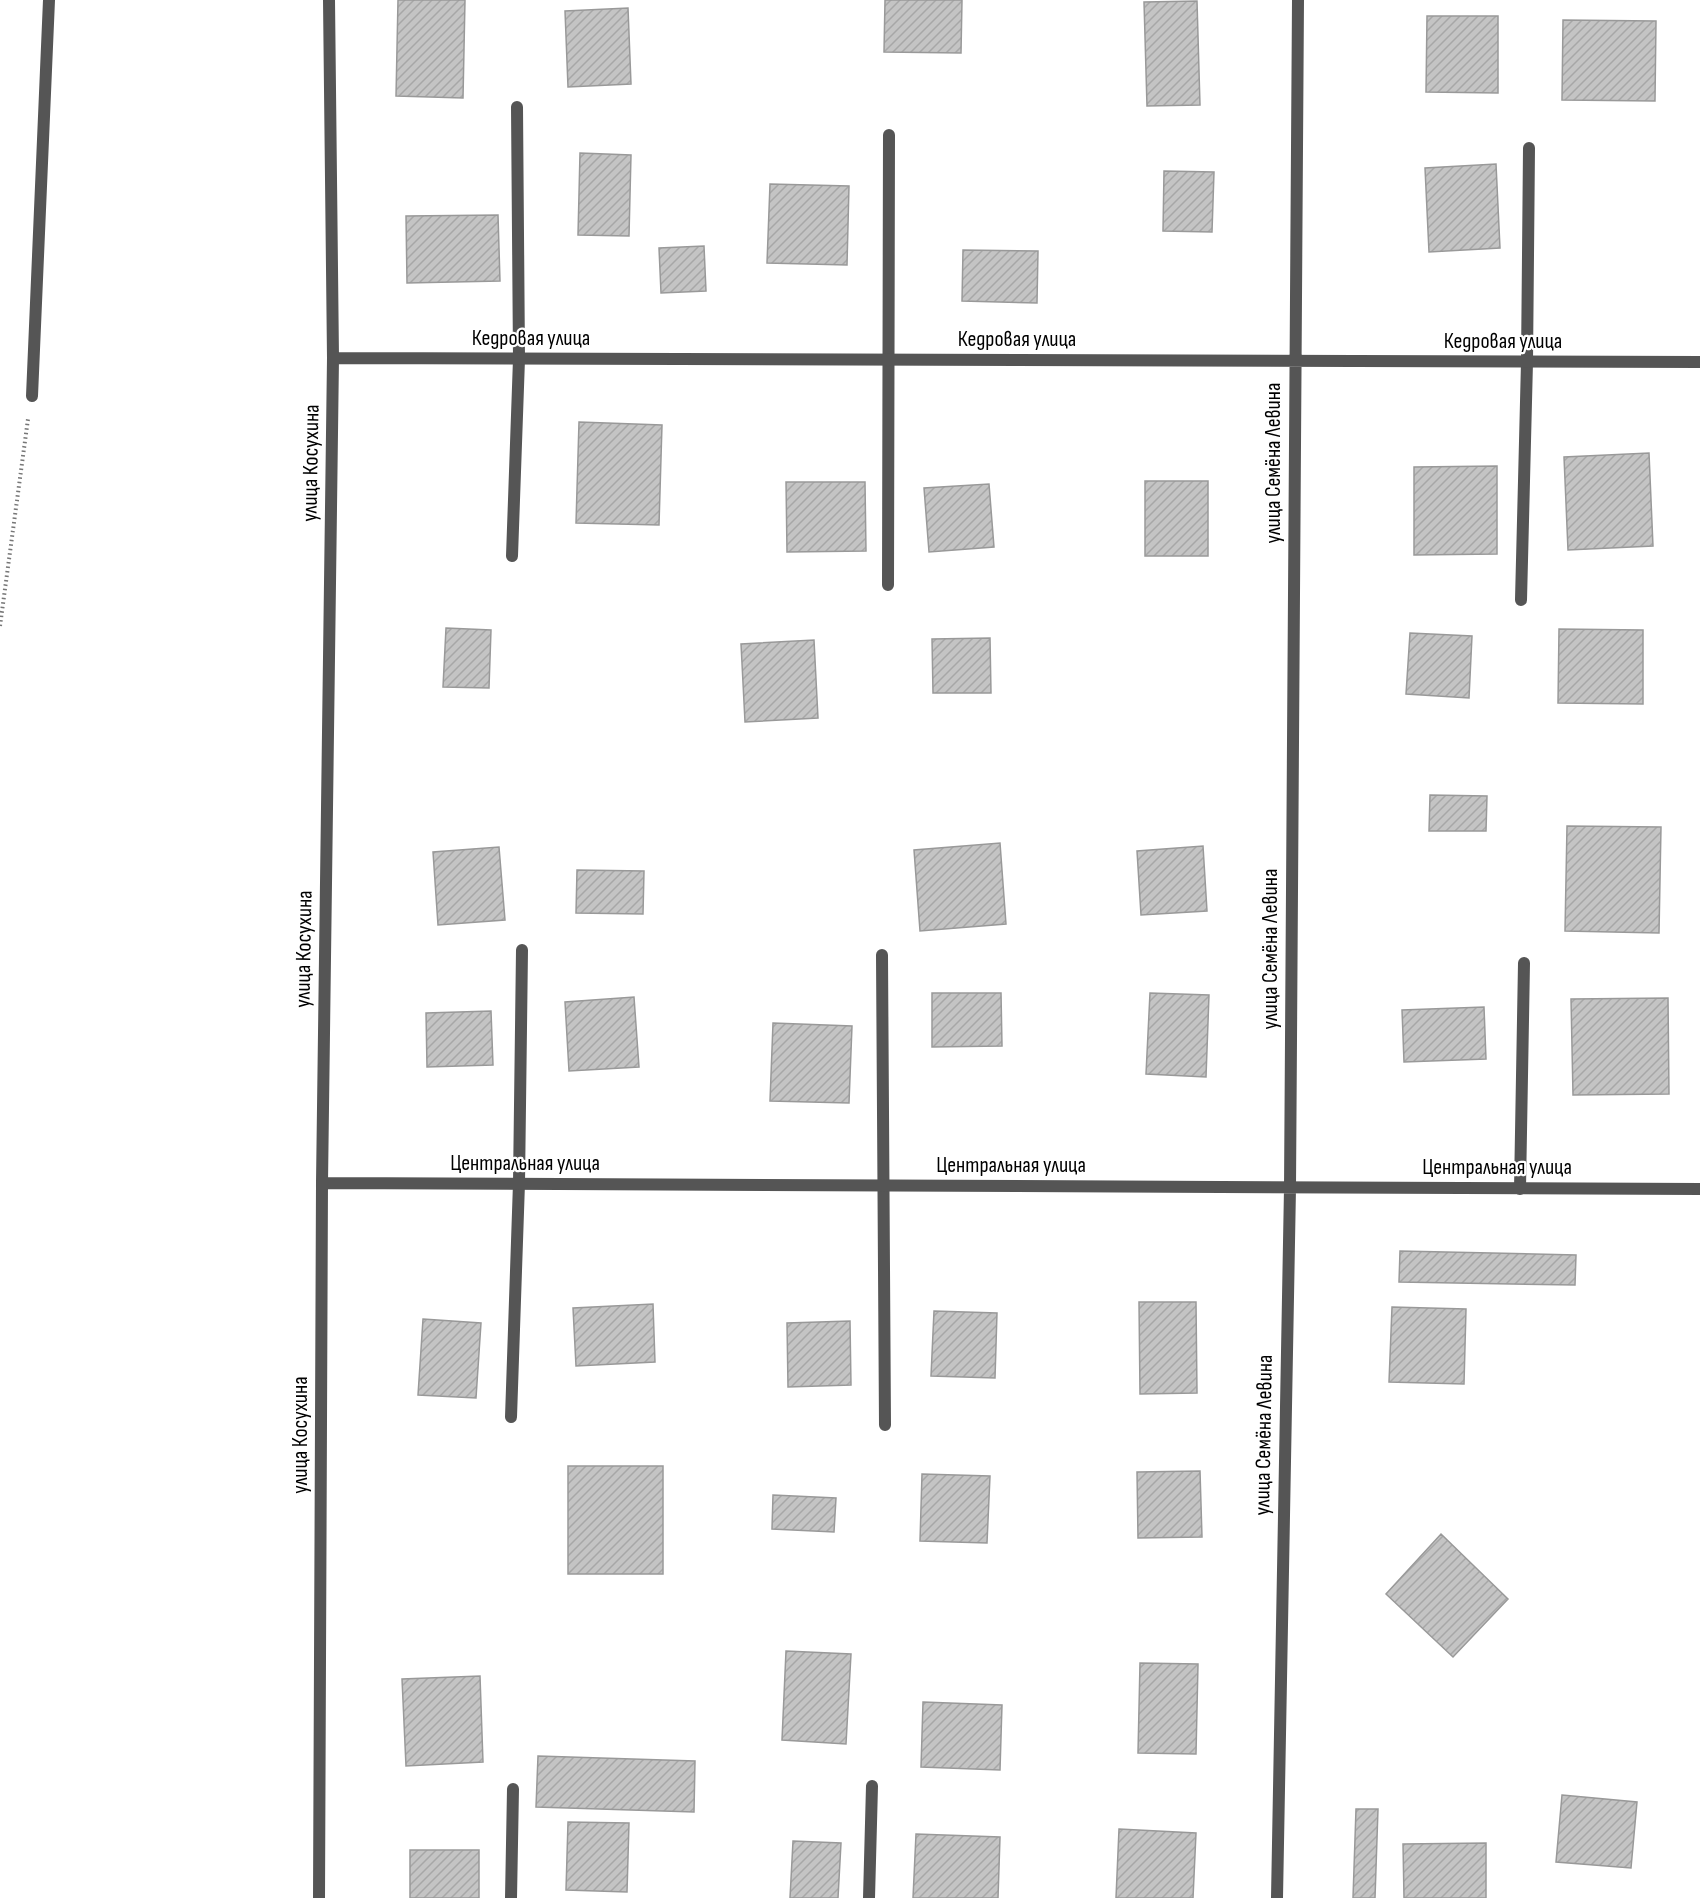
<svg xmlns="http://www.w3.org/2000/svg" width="1700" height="1898" viewBox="0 0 1700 1898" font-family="'Sofia Sans Condensed',sans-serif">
<defs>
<pattern id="building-hatch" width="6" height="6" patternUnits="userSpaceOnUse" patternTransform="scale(1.5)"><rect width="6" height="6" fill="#c4c4c4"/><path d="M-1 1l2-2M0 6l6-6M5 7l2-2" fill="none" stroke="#a7a7a7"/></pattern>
</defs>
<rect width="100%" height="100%" fill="#fff"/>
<!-- building -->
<path fill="url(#building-hatch)" stroke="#999" stroke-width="1.5" d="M398,0H465L463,98L396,96Z
M885,0H962L961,53L884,52Z
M1197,1L1200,105L1147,106L1144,2Z
M628,8L631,84L568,87L565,11Z
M1427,16H1498V93L1426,92Z
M1563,20L1656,21L1655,101L1562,100Z
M580,153L631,155L629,236L578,235Z
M1496,164L1500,248L1429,252L1425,168Z
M1164,171L1214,172L1212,232L1163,231Z
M770,184L849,186L847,265L767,263Z
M498,215L500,281L407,283L406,216Z
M704,246L706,291L661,293L659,248Z
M963,250L1038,251L1037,303L962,301Z
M579,422L662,425L659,525L576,523Z
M1649,453L1653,546L1568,550L1564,457Z
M1497,466V554L1414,555V467Z
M1145,481H1208V556H1145Z
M786,482H865L866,551L787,552Z
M989,484L994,547L929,552L924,488Z
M446,628L491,630L489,688L443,687Z
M1559,629L1643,630V704L1558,703Z
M1410,633L1472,636L1469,698L1406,694Z
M990,638L991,693H933L932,639Z
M814,640L818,718L745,722L741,644Z
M1430,795L1487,796L1486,831H1429Z
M1567,826L1661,827L1659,933L1565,931Z
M1000,843L1006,924L920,931L914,850Z
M1203,846L1207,911L1141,915L1137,851Z
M499,847L505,920L438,925L433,852Z
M577,870L644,871L643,914L576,913Z
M932,993H1001L1002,1046L932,1047Z
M1150,993L1209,995L1206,1077L1146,1074Z
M634,997L639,1067L569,1071L565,1002Z
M1668,998L1669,1094L1573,1095L1571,999Z
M1484,1007L1486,1059L1404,1062L1402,1010Z
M491,1011L493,1065L427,1067L426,1013Z
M773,1023L852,1026L849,1103L770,1101Z
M1400,1251L1576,1255L1575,1285L1399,1282Z
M1139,1302H1196L1197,1393L1140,1394Z
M653,1304L655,1362L576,1366L573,1308Z
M1392,1307L1466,1309L1464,1384L1389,1382Z
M934,1311L997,1313L995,1378L931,1376Z
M423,1319L481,1323L476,1398L418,1395Z
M850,1321L851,1385L788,1387L787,1323Z
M568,1466H663V1574H568Z
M1200,1471L1202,1537L1138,1538L1137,1472Z
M922,1474L990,1476L987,1543L920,1541Z
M773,1495L836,1498L834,1532L772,1529Z
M1441,1534L1508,1599L1453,1657L1386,1594Z
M786,1651L851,1654L846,1744L782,1740Z
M1140,1663L1198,1664L1196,1754L1138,1753Z
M480,1676L483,1762L406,1766L402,1679Z
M923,1702L1002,1705L1000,1770L921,1767Z
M538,1756L695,1761L694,1812L536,1807Z
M1562,1795L1637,1802L1631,1868L1556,1862Z
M1356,1809H1378L1375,1898H1353Z
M568,1822L629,1823L627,1892L566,1890Z
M1119,1829L1196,1833L1193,1898H1116Z
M916,1834L1000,1837L998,1898H913Z
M793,1841L841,1843L838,1898H790Z
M1486,1843V1898H1404L1403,1844Z
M410,1850H479V1898H410Z"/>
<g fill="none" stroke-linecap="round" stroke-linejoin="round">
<!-- path -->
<path stroke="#777" stroke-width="4" stroke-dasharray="1.5 3" stroke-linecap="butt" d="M0,626L28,419"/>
<!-- service -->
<path stroke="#555" stroke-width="12" d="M32,396L49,0
M512,556L519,359L517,107
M888,585L889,135
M1521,600L1527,362L1529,148
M882,955L885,1425
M1520,1189L1524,963
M511,1417L519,1183L522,950
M511,1898L513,1789
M869,1898L872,1786"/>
<!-- minor -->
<path stroke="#555" stroke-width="12" d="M333,358L1700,362
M322,1183L1700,1189
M319,1898L322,1183L333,358L329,0
M1277,1898L1290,1188L1298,0"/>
</g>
<g text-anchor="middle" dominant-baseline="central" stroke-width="4.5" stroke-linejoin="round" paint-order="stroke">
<!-- street labels -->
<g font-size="22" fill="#000" stroke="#fff">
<text x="531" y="338">Кедровая улица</text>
<text x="1017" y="339">Кедровая улица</text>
<text x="1503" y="341">Кедровая улица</text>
<text transform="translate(311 463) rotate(-89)">улица Косухина</text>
<text transform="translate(1273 463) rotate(-90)">улица Семёна Левина</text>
<text transform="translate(304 949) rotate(-89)">улица Косухина</text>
<text transform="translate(1270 949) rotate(-90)">улица Семёна Левина</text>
<text x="525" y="1163">Центральная улица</text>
<text x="1011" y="1165">Центральная улица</text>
<text x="1497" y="1167">Центральная улица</text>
<text transform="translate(300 1435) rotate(-90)">улица Косухина</text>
<text transform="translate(1264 1435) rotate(-89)">улица Семёна Левина</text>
</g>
</g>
</svg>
